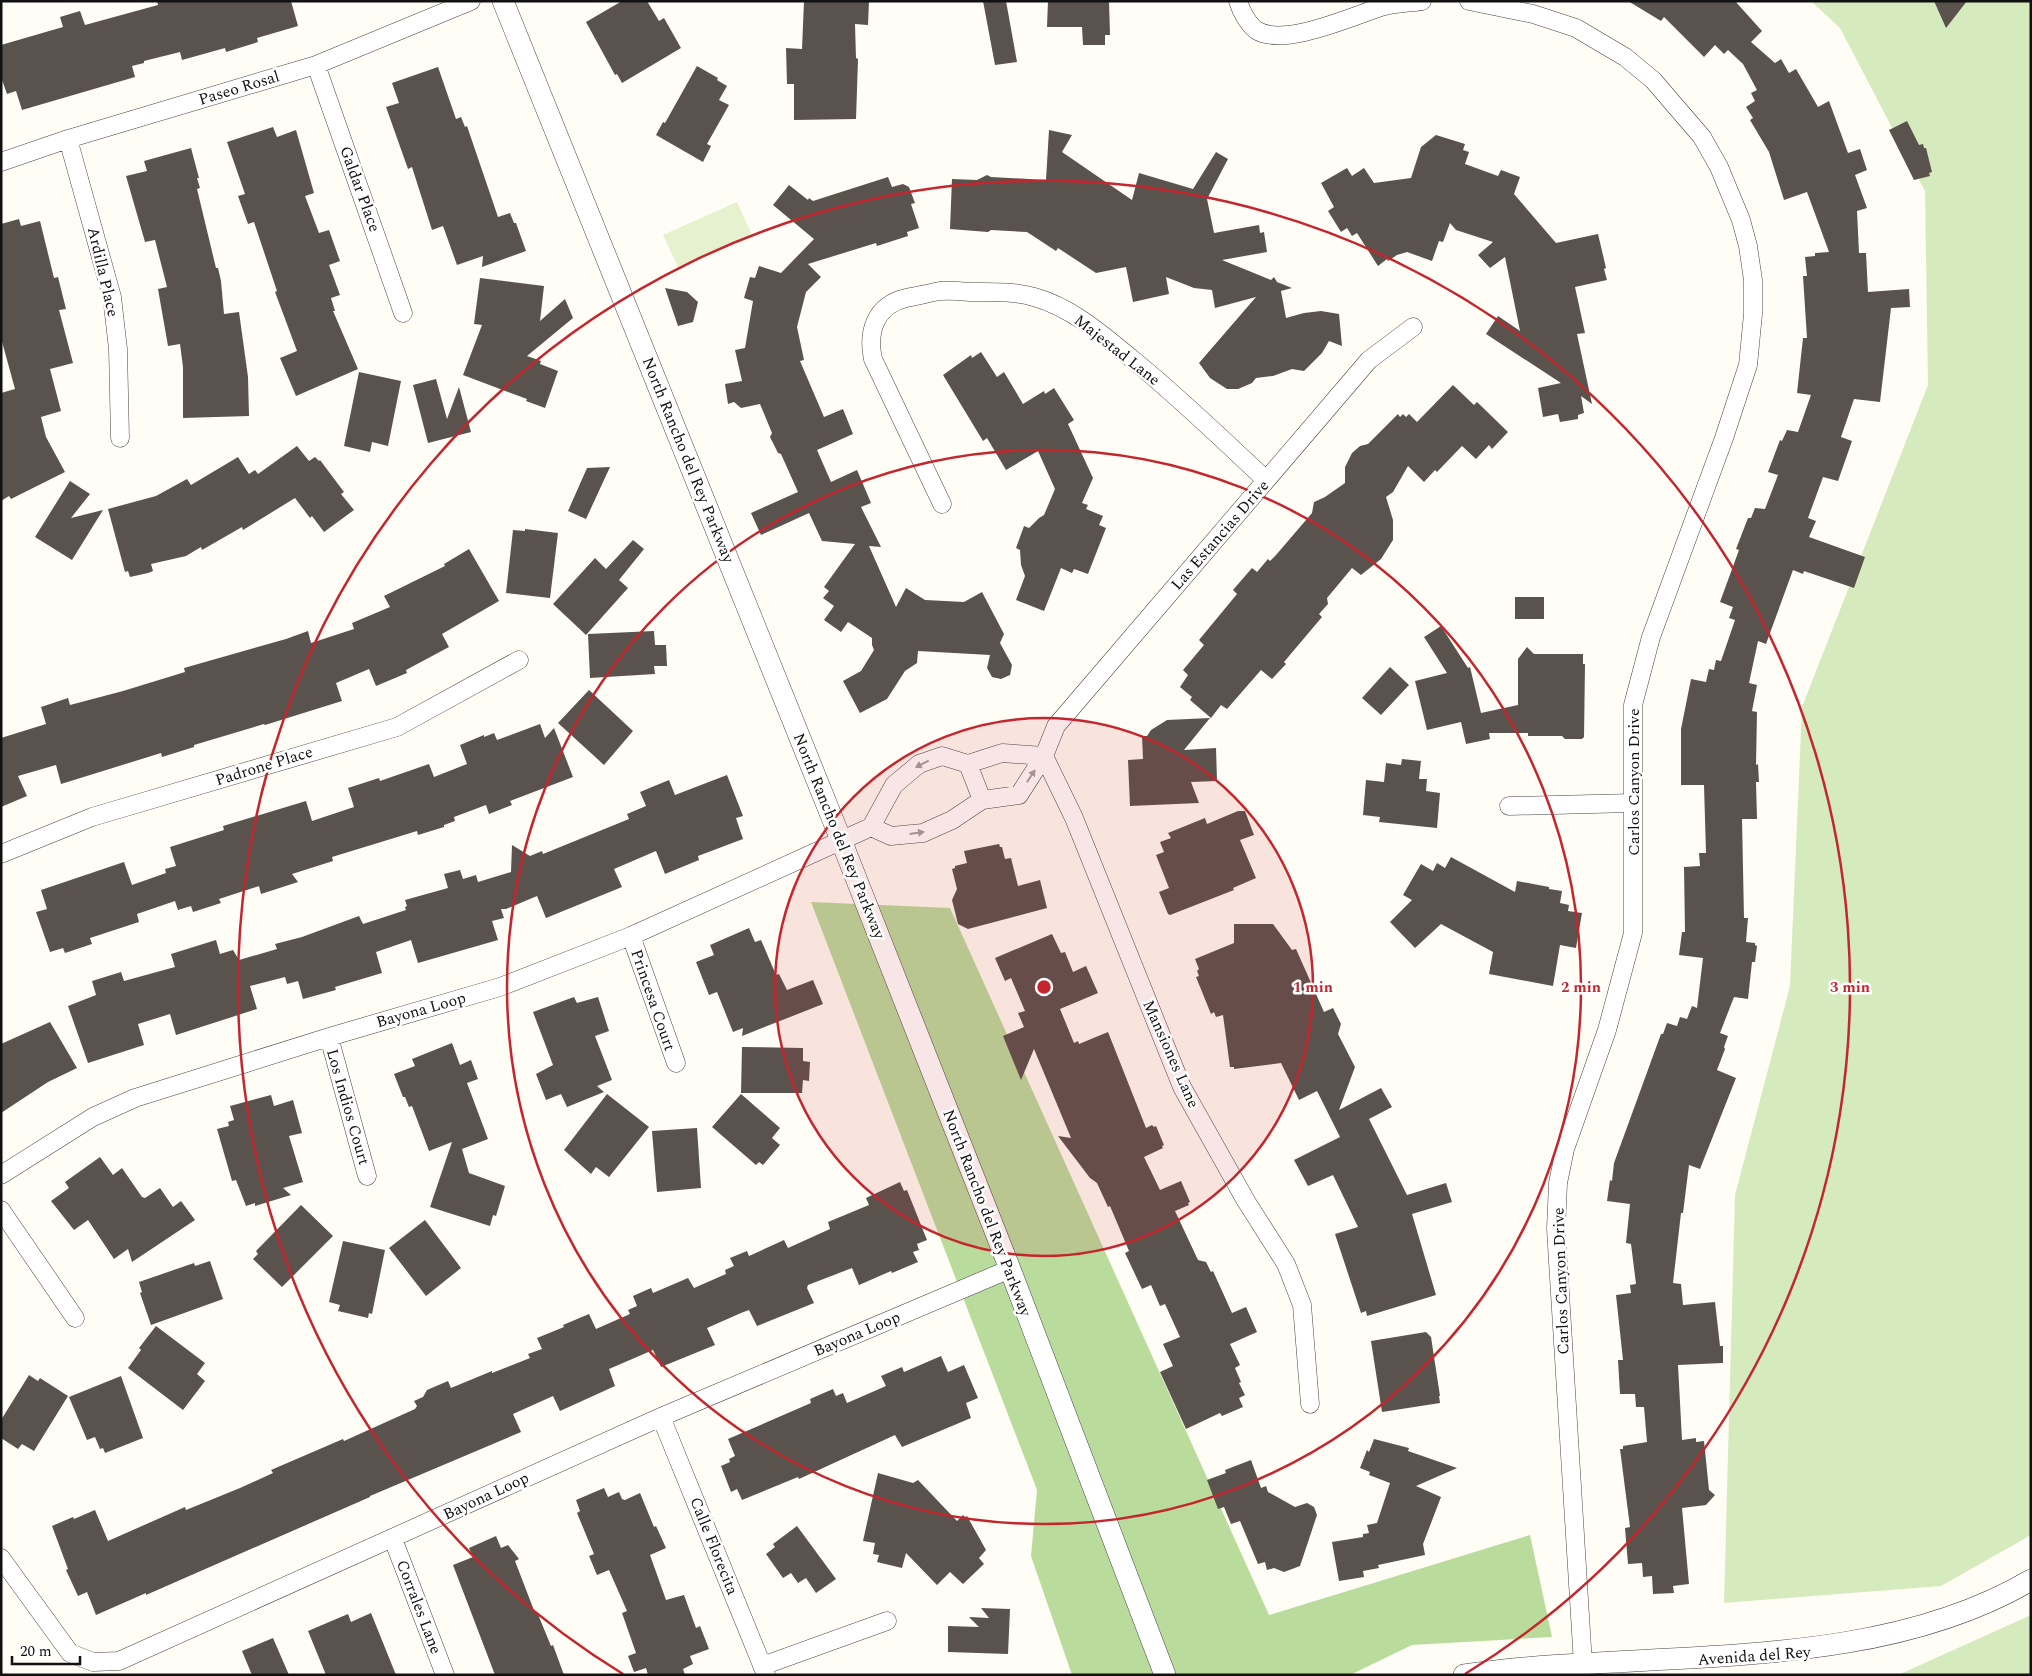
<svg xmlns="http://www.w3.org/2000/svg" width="2032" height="1676" viewBox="0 0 2032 1676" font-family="Spectral,serif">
<rect width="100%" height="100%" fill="#fffdf5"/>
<!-- green -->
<path fill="#d5ebbd" d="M1811,1H2031V1535L1941,1586L1724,1603L1735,1195L1790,986L1802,707L1928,385L1925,191L1840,28Z
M2031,1615V1675H1898Z"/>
<!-- forest -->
<path fill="#b9dc9c" d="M811,902L950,908L1269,1615L1530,1535L1552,1637L1412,1645L1350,1675H1072L1031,1556L1037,1490Z"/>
<!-- pitch -->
<path fill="#e6f2cf" d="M737,202L752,235L679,269L663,235Z"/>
<!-- building -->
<path fill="#5a524d" d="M157,1H291L298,26L257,38L258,42L226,52L225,48L182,60L180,52L144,61V63L132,66L135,77L22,110L16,91L7,94L1,77V45L63,27L60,17L80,11L85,25L158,5Z
M622,1H647L659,21L664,18L681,48L622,83L617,74L615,75L586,22Z
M804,1H869L868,25L855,24L856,58L858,59L856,119L794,120V84H787L786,48L802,49Z
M983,1H1006L1017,62L995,65Z
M1048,1H1109L1110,35H1105V45H1083L1082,27H1047Z
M1628,1H1735L1762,31L1751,42L1775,63L1781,59L1789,73L1796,69L1818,107L1829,101L1848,153L1860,149L1867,170L1855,175L1867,208L1857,211L1859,253H1866L1868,292L1909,289L1910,307L1891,308L1880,402L1854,399L1841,437L1852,441L1838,481L1823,477L1808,518L1816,521L1809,537L1865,557L1854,588L1804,571L1803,574L1793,570L1766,644L1758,641L1749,683L1757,685L1752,711L1757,712L1756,765L1758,764L1759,782H1756L1757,819H1742L1744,918H1748L1746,942L1755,943V945L1757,946L1755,962H1752L1748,999L1734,997L1720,1033L1728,1036L1724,1047L1725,1049L1717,1070L1736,1078L1700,1169L1689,1165L1683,1213H1681L1673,1283L1681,1284L1683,1305L1715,1302L1720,1346H1723V1363L1678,1365L1682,1440L1696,1438V1442L1704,1441L1709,1490L1715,1495L1706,1505L1682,1508L1689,1584L1673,1586L1674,1593L1653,1594L1652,1576L1643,1577L1642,1563L1628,1564L1625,1528L1630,1527L1620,1449H1623V1446L1647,1442L1644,1407H1636L1635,1394H1620L1618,1360H1623L1616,1295L1631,1293L1630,1285L1636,1284L1631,1244L1626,1243L1630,1204L1607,1201L1610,1180L1612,1181L1614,1163L1661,1034H1663L1667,1023L1677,1026L1680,1017L1687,1019L1692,1006L1697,1008L1703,958L1679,955L1682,932H1685L1684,867L1700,866L1699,853H1706L1704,785H1681V729L1691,679L1706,682L1709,669L1714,670L1716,660L1721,661L1735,620L1729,618L1733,607L1720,602L1739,550L1736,549L1748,518H1751L1755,508L1765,509L1778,475L1768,472L1780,440L1782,441L1787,430L1798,432L1811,395L1797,393L1803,338H1807L1803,276H1807L1805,257L1815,256V253L1829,252L1807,192L1784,200L1769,152L1750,120L1753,118L1746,107L1755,101L1751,93L1757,90L1743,64L1728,50L1724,54L1715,45L1704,57L1664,17L1661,21Z
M1934,1H1967L1946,28Z
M697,66L718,78L717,80L727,86L719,100L729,105L707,144L711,146L703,162L656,135L663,122L665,123Z
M438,67L456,119L461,117L465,127L467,126L498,217L510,213L514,223H516L526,251L482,267L483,256L457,265L443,226L432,230L412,167L408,169L386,107L399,103L392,83Z
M1907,121L1919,145L1923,144L1924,148H1926L1932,172L1929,173L1930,176L1914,180L1889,130Z
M273,127L277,137L296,130L314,193L305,196L319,233L329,230L340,261L329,265L340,295L331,298L335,311H333L358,369L296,396L280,358L297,351L275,292L277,291L254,222L248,224L238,196L245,194L227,142Z
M1049,130L1072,135L1062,152L1132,200L1139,173L1193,189L1216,152L1228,159L1207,199L1214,233L1259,225L1260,233L1264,232L1267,252L1222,260L1271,280L1274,277L1277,282L1292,288L1281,291L1286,318L1304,313L1321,311L1339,314L1342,346L1329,341L1322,353L1304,371L1292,369L1273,376L1256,378L1252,383L1238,389H1227L1210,378L1199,363L1256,297L1215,308L1212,290L1194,288L1166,277L1169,294L1133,302L1126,267L1096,273L1058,248L1056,251L1027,232L991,230L988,232L950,229L952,179L977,180L987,175L991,177L1046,180Z
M1436,135L1465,144L1463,150L1469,152L1465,164L1498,176L1501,170L1520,177L1514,194L1556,243L1598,234L1606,268L1604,269L1607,280L1575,287L1585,333L1577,334L1592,404L1581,396L1584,413L1578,415V419L1560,422L1558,414L1543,417L1538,388L1561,383L1486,334L1498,316L1520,331L1505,257L1490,268L1478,255L1493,242L1456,230L1450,223L1443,242L1439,241L1432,261L1407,252L1397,255L1388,261L1387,259L1378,266L1357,233L1352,236L1347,228L1341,232L1328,211L1334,207L1321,183L1347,168L1352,176L1364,168L1374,183L1411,178L1421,147Z
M191,148L199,178H197L200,188L197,189L216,268H218L221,281L224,314L239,312L248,377L249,416L183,418V367L180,344L168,346L158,289L167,287L155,240L145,242L126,176L147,171L144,161Z
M888,177L892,187L903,184L909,187L915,203L911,204L919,228L907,232L908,236L877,246L876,243L808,264L821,277L806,292L797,327L804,360L800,361L824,417L843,409L853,434L817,450L831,482L857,470L871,503L861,507L881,547L869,546L896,607L906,588L925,600L964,602L982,592L1004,634L1000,643L1012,665L1010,675L1001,679L992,677L987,668L990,655L918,651L917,663L905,671L887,699L860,713L843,681L861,671L874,650L872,645V638L848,622L841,632L824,620L834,606L823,598L829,591L824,587L855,544L822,541L809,513L761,535L751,513L798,492L781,454L778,453L770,437L772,433L760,404L741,408L734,402L728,404L725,384L742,381L735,350L745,348L753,301L744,298L750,277L755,278L759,266L781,273L814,239L773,205L789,185L808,200L809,198L813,201Z
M19,219L21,226L40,221L54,278L58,277L66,309L59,310L73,363L50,369L61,411L41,417L46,437L65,472L11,499L9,496L1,501V393L15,389L1,338V224Z
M480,278L544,286L540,321L565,299L573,318L527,356L541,361L540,364L558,371L545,408L526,401L527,399L463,375L482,325L474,324Z
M665,288L687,292L698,302L693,322L678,326Z
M981,352L997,377L1004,372L1023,404L1044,391L1045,394L1054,388L1074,420L1068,424L1093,478L1082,503L1088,505L1086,509L1103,516L1099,525L1106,528L1088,574L1074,569L1072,573L1061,568L1044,611L1016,600L1025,576L1021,565L1020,550L1016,548L1024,526L1029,528L1039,518L1044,515L1055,489L1038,451L1006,470L987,438L983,441L943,375L971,355L972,358Z
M359,372L401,381L388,446L372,442L370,452L344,446Z
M436,379L447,419L459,387L471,432L428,443L413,385Z
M1453,385L1474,405L1477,402L1508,432L1492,449L1489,445L1476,459L1462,446L1437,472L1435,470L1424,482L1408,466L1393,492L1386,497L1393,520V540L1381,559L1361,575L1352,568L1327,598L1328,604L1319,614L1322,617L1284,662L1286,664L1272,679L1261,670L1227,709L1221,705L1211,718L1190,700L1192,697L1180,687L1188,675L1183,670L1204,645L1199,640L1237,594L1233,590L1252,568L1257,572L1268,559L1270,561L1276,555L1312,513L1314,502L1325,497L1345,483V467L1352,453L1360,446L1368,444L1398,414L1400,417L1403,414L1406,417L1409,414L1417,422Z
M297,446L309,461L315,457L319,461L320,460L344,492L341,494L354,510L324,532L312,516L310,518L295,498L243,530L242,527L202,550L201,547L186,556L151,564L153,571L148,573L130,577L128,571L125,572L108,509L156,496L187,479L191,485L238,457L249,474L255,470L258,474Z
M610,467L586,519L568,511L587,468Z
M70,481L90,494L71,518L103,510L72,560L35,537Z
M525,529L558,533L550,598L506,593L513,530L525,531Z
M633,540L644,549L619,580L628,588L586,635L553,604L595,558L606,569Z
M469,549L499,601L442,634L449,647L406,670L407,673L376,686L369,669L336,683L342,701L265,725L264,724L194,745V747L162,757L161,753L61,784L56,765L18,776L27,796L1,807V738L46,724L41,707L68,698L70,705L123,691L185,672L184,668L286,639L308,631L311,643L354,629L352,623L390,607L384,596L445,566L444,564Z
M1515,597H1544V619H1515Z
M1441,626L1468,668L1470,667L1481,713L1518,705V659L1527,647L1534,654H1583V664H1585L1584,737L1582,739H1565L1562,736H1528V733H1489L1490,739L1466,744L1461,722L1427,730L1415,681L1447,673L1424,637Z
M654,631L655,645H666L667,666H654L655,674L590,678L588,634Z
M1390,667L1409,685L1381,715L1362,698Z
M589,690L633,731L604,765L558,723Z
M1210,718L1184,750L1216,748L1217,781L1191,782L1199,803L1130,806L1128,760L1143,759L1142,736H1147L1151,730L1167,720Z
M540,724L545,738L554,728L573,777L510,801L512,805L489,814L486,805L454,817L455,821L444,825V827L418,835L417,831L332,857L333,861L292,874L298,882L261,894L259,886L219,899L221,903L193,912L191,906L178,910L175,901L137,914L139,922L90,938L92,944L65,953L63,948L50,952L36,912L47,909L41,890L124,862L132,885L166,873L165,869L176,866L170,847L224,830L223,826L306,801L312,821L354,807L348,788L379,778L380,781L429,764L434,777L467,764L460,745L484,735V737L494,733L497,740Z
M1402,759L1421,761L1419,779H1427L1426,791L1440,793L1437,828L1379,822L1380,817L1363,815L1366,780L1384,782L1386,763L1401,765Z
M727,775L743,816L736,818L743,839L698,856L699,860L665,874L656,851L614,869L622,887L546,918L537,896L506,909H501L504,918L492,921L498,940L418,963L411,940L376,952L382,973L335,987L336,990L303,999L298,981L287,984L285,977L250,986L257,1009L176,1035L170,1014L138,1024L144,1045L88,1063L68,1006L96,995L92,981L121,972L124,981L175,967L171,954L216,940L220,954L233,950L239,960L277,949L275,944L302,937L359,916L363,924L406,910L405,907L407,906L405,900L448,888L444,874L460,870L463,879L476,875L478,882L511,872L512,845L530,856L542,851L543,854L629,819L627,814L646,806L640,792L669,780L675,795Z
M1238,811H1245L1254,835L1240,840L1256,878L1233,888L1234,890L1170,915L1168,914L1159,892L1169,888L1156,855L1164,852L1160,842L1171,838L1168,833L1205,818L1207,824Z
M999,844L1000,847H1002L1005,859L1011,858L1018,886L1040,880L1047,908L968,929L958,924L952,900L957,889L952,869L955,868V866L967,863L964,851Z
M1451,857L1515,892L1517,881L1549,887V889L1562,891L1560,903L1569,905L1568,911L1582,913L1576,948L1560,945L1553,986L1489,974L1493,952L1441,924L1415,948L1390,922L1412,900L1403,895L1421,864L1433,871L1437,863L1445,868Z
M1234,924H1273L1292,950L1296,949L1324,1012L1333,1008L1341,1024L1338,1034L1355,1067L1339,1110L1381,1088L1392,1107L1369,1119L1407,1195L1446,1183L1452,1202L1412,1214L1436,1295L1367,1316L1366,1311L1361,1313L1335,1234L1358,1227L1333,1175L1308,1186L1294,1160L1340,1137L1317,1091L1299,1100L1281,1063L1234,1069V1067H1230L1223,1015L1216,1017L1214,1012L1211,1014L1196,977L1199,976L1197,971L1199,969L1195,959L1234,943Z
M749,928L755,942L761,940L776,975L779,974L787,990L813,980L823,1004L742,1036L743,1028L733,1032L717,992L709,995L696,962L714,955L710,945Z
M1052,934L1061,953L1065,952L1073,972L1086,966L1098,993L1060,1009L1074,1043L1078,1041L1079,1044L1108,1032L1146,1128L1152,1125L1154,1127L1156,1126L1164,1145L1162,1146L1163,1148L1144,1157L1160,1190L1181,1181L1190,1202L1188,1203L1189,1205L1175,1211L1198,1260L1206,1262L1211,1272L1213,1271L1232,1313L1246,1307L1257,1332L1230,1344L1240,1365L1235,1368L1241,1382L1239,1383L1245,1395L1239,1398L1243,1407L1222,1416L1220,1413L1186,1429L1160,1372L1173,1366L1163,1344L1180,1337L1165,1304L1160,1306L1151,1285L1142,1289L1125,1253L1129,1251L1110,1206L1108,1207L1097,1183L1090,1178L1058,1136L1071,1138L1034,1049L1021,1080L1003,1036L1024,1027L1018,1013L1025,1011L1011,978L1005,981L995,958Z
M574,997L577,1003L598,997L609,1031L595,1036L612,1080L597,1086L604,1092L567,1107L561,1094L546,1100L536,1074L553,1065L533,1012Z
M50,1022L77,1068L48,1082L1,1113V1044Z
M452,1043L460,1065L471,1060L478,1079L467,1083L488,1139L462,1149L469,1173L505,1186L496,1216L493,1215L490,1226L430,1207L452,1142L429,1151L412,1106L409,1107L405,1097H403L394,1074L415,1066L412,1059Z
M742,1047L803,1048V1061L810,1062L809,1081L803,1080L802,1093H741Z
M607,1094L649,1127L609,1177L596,1167L591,1174L564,1150Z
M741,1094L780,1128L772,1138L780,1145L763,1165L759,1162L756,1165L712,1127Z
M271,1095L274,1106L293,1100L302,1133L289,1136L303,1182L283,1188L291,1195L255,1206V1203L246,1206L236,1180L232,1181L217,1129L229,1126L228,1122L234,1120L230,1106Z
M697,1128L701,1188L657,1192L652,1131Z
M100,1157L113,1175L122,1168L142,1197L145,1198L160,1188L173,1207L181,1201L195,1220L132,1262L128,1249L114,1259L88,1220L74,1230L51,1201L69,1188L65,1182Z
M900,1182L904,1191L907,1190L927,1240L917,1244L919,1250L913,1252L918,1262L892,1273L891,1271L859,1285L852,1268L808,1285L807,1288L814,1303L757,1326L749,1310L741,1313L707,1328L715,1345L661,1367L653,1350L609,1369L615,1386L560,1411L553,1396L513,1414L521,1432L370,1496V1497L146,1595V1593L96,1615L87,1592L78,1596L66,1570L68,1569L52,1526L73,1517L74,1519L95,1510L108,1541L185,1507L186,1510L240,1488L273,1473L271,1470L343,1439L344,1441L415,1409L417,1406L414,1401L423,1397L427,1390L448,1381L451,1388L492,1371V1373L530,1358L528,1354L542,1349L537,1338L564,1327L563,1325L589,1314L596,1329L630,1314L628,1310L637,1306L633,1296L651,1288L653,1293L688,1278L694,1288L726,1274L725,1270L734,1266L730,1258L747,1251L749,1256L784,1240L788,1248L830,1229L828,1222L869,1205L866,1198Z
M301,1205L333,1236L282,1287L253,1259L258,1254L256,1251Z
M425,1220L461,1268L426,1296L389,1248Z
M343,1241L385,1250L372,1314L369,1313L368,1318L338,1311L340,1305L329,1302Z
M210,1261L223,1299L151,1325L140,1293L142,1292L139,1282L194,1263L195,1266Z
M156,1326L205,1363L197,1374L205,1381L183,1410L128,1368L141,1350L139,1348Z
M1426,1332L1431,1337L1440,1396H1439L1440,1403L1382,1412L1371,1341Z
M941,1356L948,1372L964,1365L978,1398L966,1403L971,1418L902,1447L895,1435L799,1479L798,1477L742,1500L737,1489L731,1492L721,1466L730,1462L729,1459L735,1456L728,1439L811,1403L810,1399L833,1389L836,1396L843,1393L847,1403L886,1386L881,1376L902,1367L904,1372Z
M29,1375L38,1381L40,1378L68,1396L34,1451L22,1444L18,1449L1,1438V1420Z
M121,1376L143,1438L105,1453L103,1448L100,1449L95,1437L87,1440L69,1397Z
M1374,1439L1409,1448L1408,1451L1457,1468L1416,1486L1441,1497L1423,1544L1425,1555L1378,1565L1379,1568L1363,1571L1364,1577L1339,1581L1332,1542L1363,1537V1534L1369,1533L1367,1525L1377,1523L1390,1483L1369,1475L1370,1472L1360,1468L1367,1450L1369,1452Z
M1251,1460L1261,1488L1266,1486L1268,1492L1295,1507L1307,1503L1314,1507L1317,1515L1300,1566L1284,1572L1274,1568L1267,1570L1265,1562L1258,1564L1240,1521L1231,1524L1224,1507L1218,1509L1207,1480L1226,1473L1225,1470Z
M878,1473L913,1483L918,1480L957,1521L963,1515L965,1517L967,1516L986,1550L979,1558L984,1564L963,1584L950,1572L937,1585L906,1553L902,1568L877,1562L879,1555L873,1554L875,1543L863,1541Z
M604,1488L608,1497L619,1492L622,1499L625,1500L640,1493L654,1527L656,1526L666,1548L650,1555L666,1600L684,1595L696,1628L700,1626L709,1649L690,1656L693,1664L683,1669L685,1675H648L646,1668L634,1672L628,1656L636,1653L622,1613L627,1611L609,1570L597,1575L589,1556L594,1554L577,1513L580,1511L576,1500Z
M797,1526L836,1579L816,1593L806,1578L798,1583L791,1573L783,1578L766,1554L775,1547L773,1544Z
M496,1536L501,1548L508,1545L519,1559L515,1561L535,1613L537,1612L551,1646L553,1645L564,1675H495L453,1565L473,1557L469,1548Z
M981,1608L1010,1609L1008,1654L948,1652V1626L979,1627L969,1617L989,1618Z
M371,1613L396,1675H326L308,1631L348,1614L351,1622Z
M273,1638L289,1675H252L242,1651Z"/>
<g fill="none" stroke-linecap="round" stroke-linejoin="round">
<defs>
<path id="minor" d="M1238,1C1241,11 1248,24 1256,30C1283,48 1353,16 1381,7C1394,3 1409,3 1422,1
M1469,1L1533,14L1576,28L1625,57L1653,80L1702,137L1719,167L1741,220L1748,246L1753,280V314L1748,365L1724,438L1651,637L1633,705V933L1607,1030L1565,1149L1558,1183L1556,1229L1583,1664
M316,65L403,313
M68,139L112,297L118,349L120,438
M1,162L68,139L316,65L471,1
M942,504L873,359C867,331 876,305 906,298C917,296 929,293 940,291C949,290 960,291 970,292C991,292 1013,291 1034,297C1071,307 1103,335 1132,359C1179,397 1222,439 1266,480
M1044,756L1074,818L1182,1087L1246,1201L1286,1264L1302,1305L1310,1404
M968,764L982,800
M1509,806L1632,803
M871,827L891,836L923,833L952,820L982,800L1019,795L1044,756L1056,726L1369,360L1413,327
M1,854L92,817L397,727L519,660
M631,936L676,1063
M329,1037L367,1176
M1,1175L93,1117L135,1098L329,1037L500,987L631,936L871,827L894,785L919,764L942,756L968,764L1002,753L1044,756
M1,1210L75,1318
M661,1417L766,1675
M393,1539L445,1675
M1,1558L70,1653L93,1662L119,1661L661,1417L1010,1269
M762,1666L887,1621"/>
<path id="tertiary" d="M503,1L841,840L1010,1269L1165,1675
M1464,1675C1649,1648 1868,1676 2031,1580"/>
</defs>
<!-- minor casing -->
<use href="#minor" stroke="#444" stroke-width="19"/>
<!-- tertiary casing -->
<use href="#tertiary" stroke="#444" stroke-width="22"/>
<!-- minor -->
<use href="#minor" stroke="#fff" stroke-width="18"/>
<!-- tertiary -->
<use href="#tertiary" stroke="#fff" stroke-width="21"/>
</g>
<!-- one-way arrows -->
<defs><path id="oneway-solid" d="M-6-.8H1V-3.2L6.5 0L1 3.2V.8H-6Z" transform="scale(1.25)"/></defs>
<g fill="#a0a0a0">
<use href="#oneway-solid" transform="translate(922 764) rotate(153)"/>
<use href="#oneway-solid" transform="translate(1031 776) rotate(-57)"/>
<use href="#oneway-solid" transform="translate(917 833) rotate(-8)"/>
</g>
<!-- distance rings -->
<circle cx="1044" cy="987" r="269" fill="#c4262e" fill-opacity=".12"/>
<g fill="none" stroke="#c4262e" stroke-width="2.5">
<circle cx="1044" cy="987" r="269"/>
<circle cx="1044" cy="987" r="537"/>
<path d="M623 1674A806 806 0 1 1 1465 1674"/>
</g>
<g text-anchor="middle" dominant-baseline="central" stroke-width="5" stroke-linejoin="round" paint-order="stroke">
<!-- street labels -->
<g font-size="16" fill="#111" stroke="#fff">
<text transform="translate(239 88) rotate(-17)">Paseo Rosal</text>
<text transform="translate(360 189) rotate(70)">Galdar Place</text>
<text transform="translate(103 272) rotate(77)">Ardilla Place</text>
<text transform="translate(1117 350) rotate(38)">Majestad Lane</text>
<text transform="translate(688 460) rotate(68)">North Rancho del Rey Parkway</text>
<text transform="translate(1220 535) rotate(-49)">Las Estancias Drive</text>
<text transform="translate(264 766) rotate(-17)">Padrone Place</text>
<text transform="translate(1634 782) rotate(-90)">Carlos Canyon Drive</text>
<text transform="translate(839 836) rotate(68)">North Rancho del Rey Parkway</text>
<text transform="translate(653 1000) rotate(71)">Princesa Court</text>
<text transform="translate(421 1010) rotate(-16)">Bayona Loop</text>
<text transform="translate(1171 1054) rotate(66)">Mansiones Lane</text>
<text transform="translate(348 1107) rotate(74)">Los Indios Court</text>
<text transform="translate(987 1213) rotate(69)">North Rancho del Rey Parkway</text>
<text transform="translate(1561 1281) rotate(-92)">Carlos Canyon Drive</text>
<text transform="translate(857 1334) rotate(-23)">Bayona Loop</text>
<text transform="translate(486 1496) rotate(-25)">Bayona Loop</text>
<text transform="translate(714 1546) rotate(68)">Calle Florecita</text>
<text transform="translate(419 1607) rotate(69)">Corrales Lane</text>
<text transform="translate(1754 1656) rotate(-4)">Avenida del Rey</text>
</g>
</g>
<circle cx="1044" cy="987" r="8" fill="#c4262e" stroke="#fff" stroke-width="2.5"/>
<g font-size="15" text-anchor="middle" font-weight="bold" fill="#c4262e" stroke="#fff" stroke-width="5" stroke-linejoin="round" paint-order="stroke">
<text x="1313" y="992">1 min</text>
<text x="1581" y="992">2 min</text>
<text x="1850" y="992">3 min</text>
</g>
<!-- border -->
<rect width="2032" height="1676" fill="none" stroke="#111111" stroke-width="5"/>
<!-- scale -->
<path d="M12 1656v8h68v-8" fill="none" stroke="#111111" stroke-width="2.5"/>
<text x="20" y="1656" font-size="15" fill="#111111" stroke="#ffffff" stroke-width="4" paint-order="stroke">20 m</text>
</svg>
